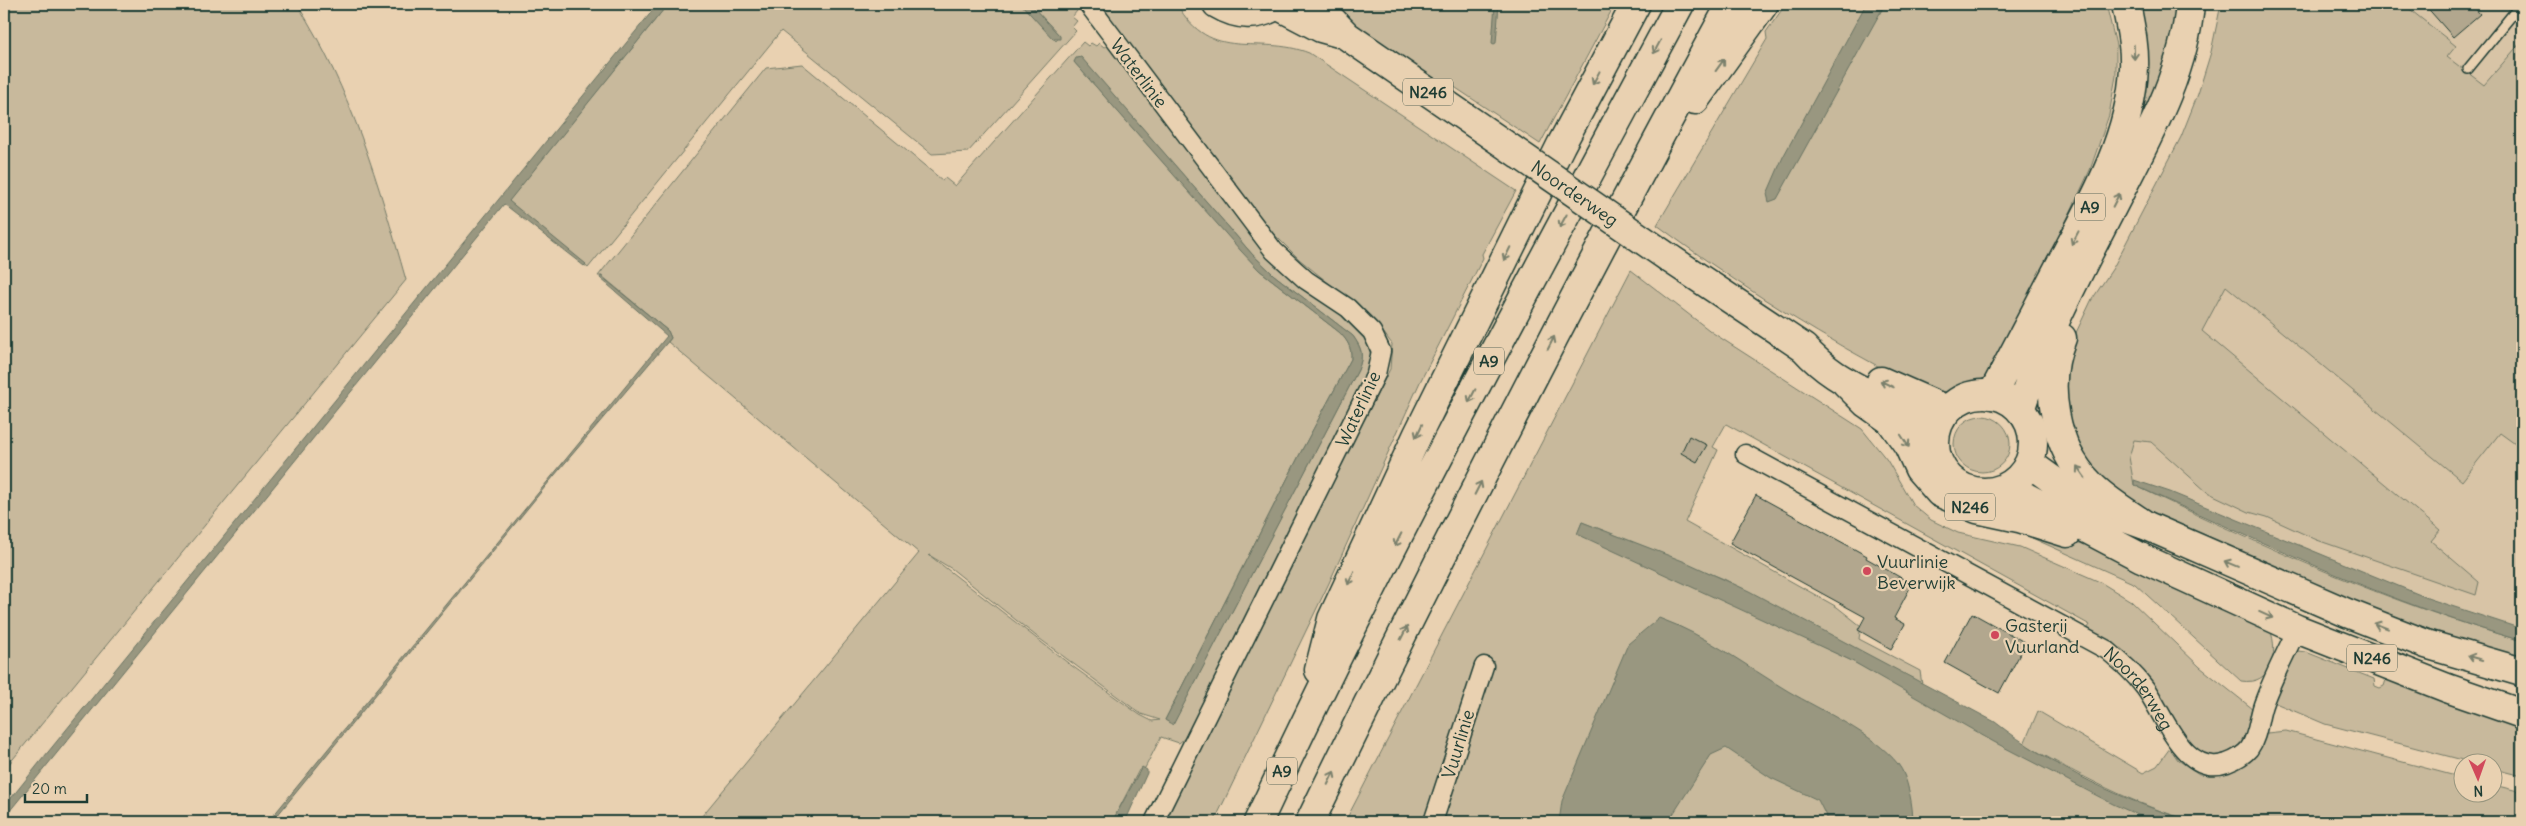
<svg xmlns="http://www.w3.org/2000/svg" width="2526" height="826" viewBox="0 0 2526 826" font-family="Delius,sans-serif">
<rect width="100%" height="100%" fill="#e9d1b1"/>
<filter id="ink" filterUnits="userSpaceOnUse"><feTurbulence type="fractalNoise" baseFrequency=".02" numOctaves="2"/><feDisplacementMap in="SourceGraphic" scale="10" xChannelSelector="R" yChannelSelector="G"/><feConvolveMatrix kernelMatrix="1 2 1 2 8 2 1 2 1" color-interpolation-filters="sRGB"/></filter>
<g filter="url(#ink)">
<!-- built -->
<path fill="#d8c4a6" d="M2343,4H2522V629L2430,599L2170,492L2133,482L2129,456L2134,440Z"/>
<!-- green -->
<path fill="#c8b99c" stroke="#747b68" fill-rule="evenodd" d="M4,4H297C352,91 378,182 406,280L4,770Z
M668,4H1021L1056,41L1060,36L1030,4H1074L1073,7L1077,11L1072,17L1077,21L1072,27L1076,31L968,152L932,154L781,31L588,268L508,201Z
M1102,4H1177C1211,65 1258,33 1309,53L1516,191L1482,254L1483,258L1420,382L1329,583L1214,822H1160L1390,369L1392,344L1375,321L1299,259L1257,217L1114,25Z
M1334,4H1615L1540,144L1450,84L1442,86L1340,13Z
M1786,4H2106L2116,45V76L2109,115L2090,170L2008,346C1992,372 1978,391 1944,392C1921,392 1894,374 1874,364C1798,323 1726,276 1657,225L1767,39L1766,32Z
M2137,4H2183L2172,60L2116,176Z
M2221,4H2403L2456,46L2447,57L2484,85L2522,41V449L2500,433L2462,481L2226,286L2202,331L2440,530L2431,541L2479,582L2476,595L2317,540L2267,517L2249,512L2207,492L2151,442L2134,440L2129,457L2134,485C2259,545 2389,603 2522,641V660L2469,644L2307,583L2158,518L2103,482L2076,443L2064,400L2065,356L2091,301L2113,268L2181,137L2198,94L2211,52Z
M1083,42L1088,46L1091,43L1096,46L1099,43L1104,47L1110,44L1316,295L1366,333L1374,371L1186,737L1179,743L1161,737L1145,768L1139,770L1112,822H697L919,553L668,342L671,338L668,331L602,276H598L766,68L802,64L942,180L945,178L955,186ZM1077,58H1081L1252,254L1274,275L1353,336C1362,349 1364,355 1358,370L1173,724L1165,720L1303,448L1351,359C1352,347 1347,340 1339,332L1259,270L1074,62ZM929,555L952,569L1036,636L1141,714L1160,720L1152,721L1140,715L1068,663Z
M1631,270L1713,333L1862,429L1887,460L1913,505L1931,520L1958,533L2020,547L2100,582L2131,601L2200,667L2253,709C2247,741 2236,760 2201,755L2085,632L2090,625L1726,424L1713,447L1718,450L1685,522L1837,607L1861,626L1859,639L1920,671L1922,685L1724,579L1582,522L1579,530L1850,660L2159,822H1345Z
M1954 444a28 28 0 1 1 56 0a28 28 0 1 1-56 0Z
M1960,515L2042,531L2086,545L2270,629C2279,653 2272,686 2241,681L2135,584L2012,529L1960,517Z
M2298,651L2306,652L2374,679L2375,686L2380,688L2384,686L2386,680L2396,679L2522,728V776L2494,769V764L2474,763L2325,724L2273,702L2291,655Z
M2038,711L2143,773L2157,766L2170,748L2178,760L2199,774H2221L2249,759L2267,733L2286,731L2463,778L2464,794H2494V785L2522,792V822H2195C2134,805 2079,775 2024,744Z"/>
<!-- water -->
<path fill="#999780" stroke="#687362" d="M658,4H668L509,201L586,264L584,266L504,204L4,818V807L44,757Z
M1021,4H1030L1060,36V39H1053Z
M1495,4H1499L1496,43L1494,44L1492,43Z
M1866,4H1885L1777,199L1769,202L1767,194L1783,157Z
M1081,57L1252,254L1274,275L1353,336C1362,349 1364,355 1358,370L1173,725L1165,720L1303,448L1351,359C1352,347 1347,340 1339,332L1259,270L1241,251L1074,62L1076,58Z
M601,276L668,331L671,338L554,476L272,822H268L667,336L600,278Z
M2134,480L2170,492L2430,599L2522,629V641C2392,604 2270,546 2147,491L2134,485Z
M1582,522L1688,563L1749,591L1995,722C2053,767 2124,802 2195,822H2154L2113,804L1994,742L1850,660L1577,534Z
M1659,618C1706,635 1746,666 1788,691C1822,711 1873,733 1898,764C1908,776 1913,807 1913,822H1827L1825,814L1818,800L1771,778L1726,748L1711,755L1668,822H1559L1562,801L1628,644Z
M1142,767L1147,770V773L1125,822H1112Z"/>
<!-- building -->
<path fill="#b2a78e" stroke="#1f3d34" d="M2424,4H2471L2480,14L2453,37Z
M1689,436L1707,445L1697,462L1681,453Z
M1756,495L1867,556L1866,558L1912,584L1894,618L1905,624L1891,649L1858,630L1865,617L1730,543Z
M1972,613L2026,643L1999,693L1945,663Z"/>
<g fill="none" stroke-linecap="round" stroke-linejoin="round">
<defs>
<path id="lane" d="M2468,69L2521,4"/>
<g id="street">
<path d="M1088,4L1274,251L1306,280L1348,308L1372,332L1381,351L1376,374L1154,822"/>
<path id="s1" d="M1745,454L2107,650C2121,662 2134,673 2145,688C2165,715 2184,778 2227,763C2235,760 2243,756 2249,749C2259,735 2258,717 2264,702C2273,677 2286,653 2297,629"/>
<path d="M1433,822L1484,666"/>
</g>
<path id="primary" d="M1217,4C1237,16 1258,18 1278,4
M1316,4L1347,36L1510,148
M1277,5L1321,28L1339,33
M1669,258L1804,348C1833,380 1859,387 1895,408C1909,416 1922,424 1935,433
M1881,381L1947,410
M1846,383L1866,403L1890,420L1908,445L1919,469L1940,493L1977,509L2019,518L2067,533
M1935 443a49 49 0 1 1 98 0a49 49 0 1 1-98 0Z
M2029,463L2086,504L2145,525L2347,613L2426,644L2522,672
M2007,487L2142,558L2297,629L2447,688L2522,714"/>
<path id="highway" d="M1695,100L1764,4
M2062,338C2043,384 2054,448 2090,484C2105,500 2127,512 2145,525
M1992,395C2015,351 2038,307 2061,263C2093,203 2131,137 2134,68C2135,46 2130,25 2126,4
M2020,410C2046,329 2089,254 2127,178C2155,124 2185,66 2190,4
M1319,670L1332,619L1418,434L1561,145L1636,4
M1258,822C1388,544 1535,274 1680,4
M1310,822C1444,546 1585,273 1731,4"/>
</defs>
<!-- lane casing -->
<use href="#lane" stroke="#1f3d34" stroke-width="12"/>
<!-- street casing -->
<use href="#street" stroke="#1f3d34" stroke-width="21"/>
<!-- primary casing -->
<use href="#primary" stroke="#1f3d34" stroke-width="31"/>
<!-- highway casing -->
<use href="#highway" stroke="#1f3d34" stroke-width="31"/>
<!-- lane -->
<use href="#lane" stroke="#e9d1b1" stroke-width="9"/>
<!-- street -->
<use href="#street" stroke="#e9d1b1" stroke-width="18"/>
<!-- primary -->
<use href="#primary" stroke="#e9d1b1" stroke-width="28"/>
<!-- highway -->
<use href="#highway" stroke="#e9d1b1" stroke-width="28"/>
<defs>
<g id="primary-bridge">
<path id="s2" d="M1510,148L1669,258"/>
</g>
</defs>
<!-- primary-bridge casing -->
<use href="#primary-bridge" stroke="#1f3d34" stroke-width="31" stroke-linecap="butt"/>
<!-- primary-bridge -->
<use href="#primary-bridge" stroke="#e9d1b1" stroke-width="28"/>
</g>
<!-- one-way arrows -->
<defs><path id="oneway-shaft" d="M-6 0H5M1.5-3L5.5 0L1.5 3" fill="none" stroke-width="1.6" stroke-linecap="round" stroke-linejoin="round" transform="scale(1.25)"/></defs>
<g stroke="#7a806c">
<use href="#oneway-shaft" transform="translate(1657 47) rotate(118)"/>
<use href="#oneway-shaft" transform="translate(2134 52) rotate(88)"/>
<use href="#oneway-shaft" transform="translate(1720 65) rotate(-54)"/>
<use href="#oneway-shaft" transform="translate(1596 78) rotate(118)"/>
<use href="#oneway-shaft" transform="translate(2116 200) rotate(-63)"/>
<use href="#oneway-shaft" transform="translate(1563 221) rotate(119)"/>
<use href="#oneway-shaft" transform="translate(2075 238) rotate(118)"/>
<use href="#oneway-shaft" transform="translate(1507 254) rotate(116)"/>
<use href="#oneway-shaft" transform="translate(1551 343) rotate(-63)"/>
<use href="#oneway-shaft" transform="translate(1887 384) rotate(-154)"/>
<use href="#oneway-shaft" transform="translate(1472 396) rotate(117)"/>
<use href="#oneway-shaft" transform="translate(1419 431) rotate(115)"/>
<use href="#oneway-shaft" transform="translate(1905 441) rotate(57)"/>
<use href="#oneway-shaft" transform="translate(2081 472) rotate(-125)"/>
<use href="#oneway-shaft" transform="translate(1478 488) rotate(-63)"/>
<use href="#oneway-shaft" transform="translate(1398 540) rotate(117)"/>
<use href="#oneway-shaft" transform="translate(2231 564) rotate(-157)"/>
<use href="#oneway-shaft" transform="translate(1351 578) rotate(115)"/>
<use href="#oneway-shaft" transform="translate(2266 615) rotate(24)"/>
<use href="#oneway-shaft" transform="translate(2381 626) rotate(-159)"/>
<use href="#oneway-shaft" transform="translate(1404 633) rotate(-63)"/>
<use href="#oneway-shaft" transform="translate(2475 658) rotate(-164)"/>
<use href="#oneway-shaft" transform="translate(1331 778) rotate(-64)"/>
</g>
</g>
<!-- markers -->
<g fill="#d1495b" stroke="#e9d1b1" stroke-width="2">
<circle cx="1867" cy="571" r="5"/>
<circle cx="1995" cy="635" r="5"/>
</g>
<g text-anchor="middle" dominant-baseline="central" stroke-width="4.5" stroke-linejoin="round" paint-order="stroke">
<!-- shield labels -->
<g fill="#e9d1b1" stroke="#5c695a" stroke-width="1">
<rect x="1403" y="78.5" width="50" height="27" rx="4"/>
<rect x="2075" y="193.5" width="30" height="27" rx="4"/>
<rect x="1474" y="347.5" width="30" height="27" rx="4"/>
<rect x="1945" y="493.5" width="50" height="27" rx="4"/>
<rect x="2347" y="644.5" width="50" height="27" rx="4"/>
<rect x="1267" y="757.5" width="30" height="27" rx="4"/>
</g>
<g font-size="16" font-weight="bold" fill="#1f3d34">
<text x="1428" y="92">N246</text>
<text x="2090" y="207">A9</text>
<text x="1489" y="361">A9</text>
<text x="1970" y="507">N246</text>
<text x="2372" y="658">N246</text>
<text x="1282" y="771">A9</text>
</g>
<!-- street labels -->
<g font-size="18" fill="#1f3d34" stroke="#e9d1b1">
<text transform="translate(1139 73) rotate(53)">Waterlinie</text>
<text stroke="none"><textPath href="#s2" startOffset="79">Noorderweg</textPath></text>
<text transform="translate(1358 409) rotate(-65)">Waterlinie</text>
<text stroke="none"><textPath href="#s1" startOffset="462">Noorderweg</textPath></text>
<text transform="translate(1458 744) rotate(-73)">Vuurlinie</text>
</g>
<!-- poi labels -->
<g font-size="18" fill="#1f3d34" stroke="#e9d1b1" text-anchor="start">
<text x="1877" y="561">Vuurlinie<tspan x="1877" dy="21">Beverwijk</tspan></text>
<text x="2005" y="625">Gasterij<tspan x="2005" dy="21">Vuurland</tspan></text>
</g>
</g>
<!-- margin -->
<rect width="2526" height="826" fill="none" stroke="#e9d1b1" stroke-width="20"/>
<rect x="10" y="10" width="2506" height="806" fill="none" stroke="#1f3d34" stroke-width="2" filter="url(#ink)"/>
<!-- north arrow -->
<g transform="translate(2478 778) rotate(178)"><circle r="24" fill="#e9d1b1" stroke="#98967f"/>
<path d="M0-4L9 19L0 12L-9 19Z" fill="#d1495b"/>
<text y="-8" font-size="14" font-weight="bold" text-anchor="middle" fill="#1f3d34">N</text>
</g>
<!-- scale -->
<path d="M25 794v8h62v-8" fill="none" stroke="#1f3d34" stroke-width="2.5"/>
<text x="32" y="794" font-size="15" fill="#1f3d34" stroke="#e9d1b1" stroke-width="4" paint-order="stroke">20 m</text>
</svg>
